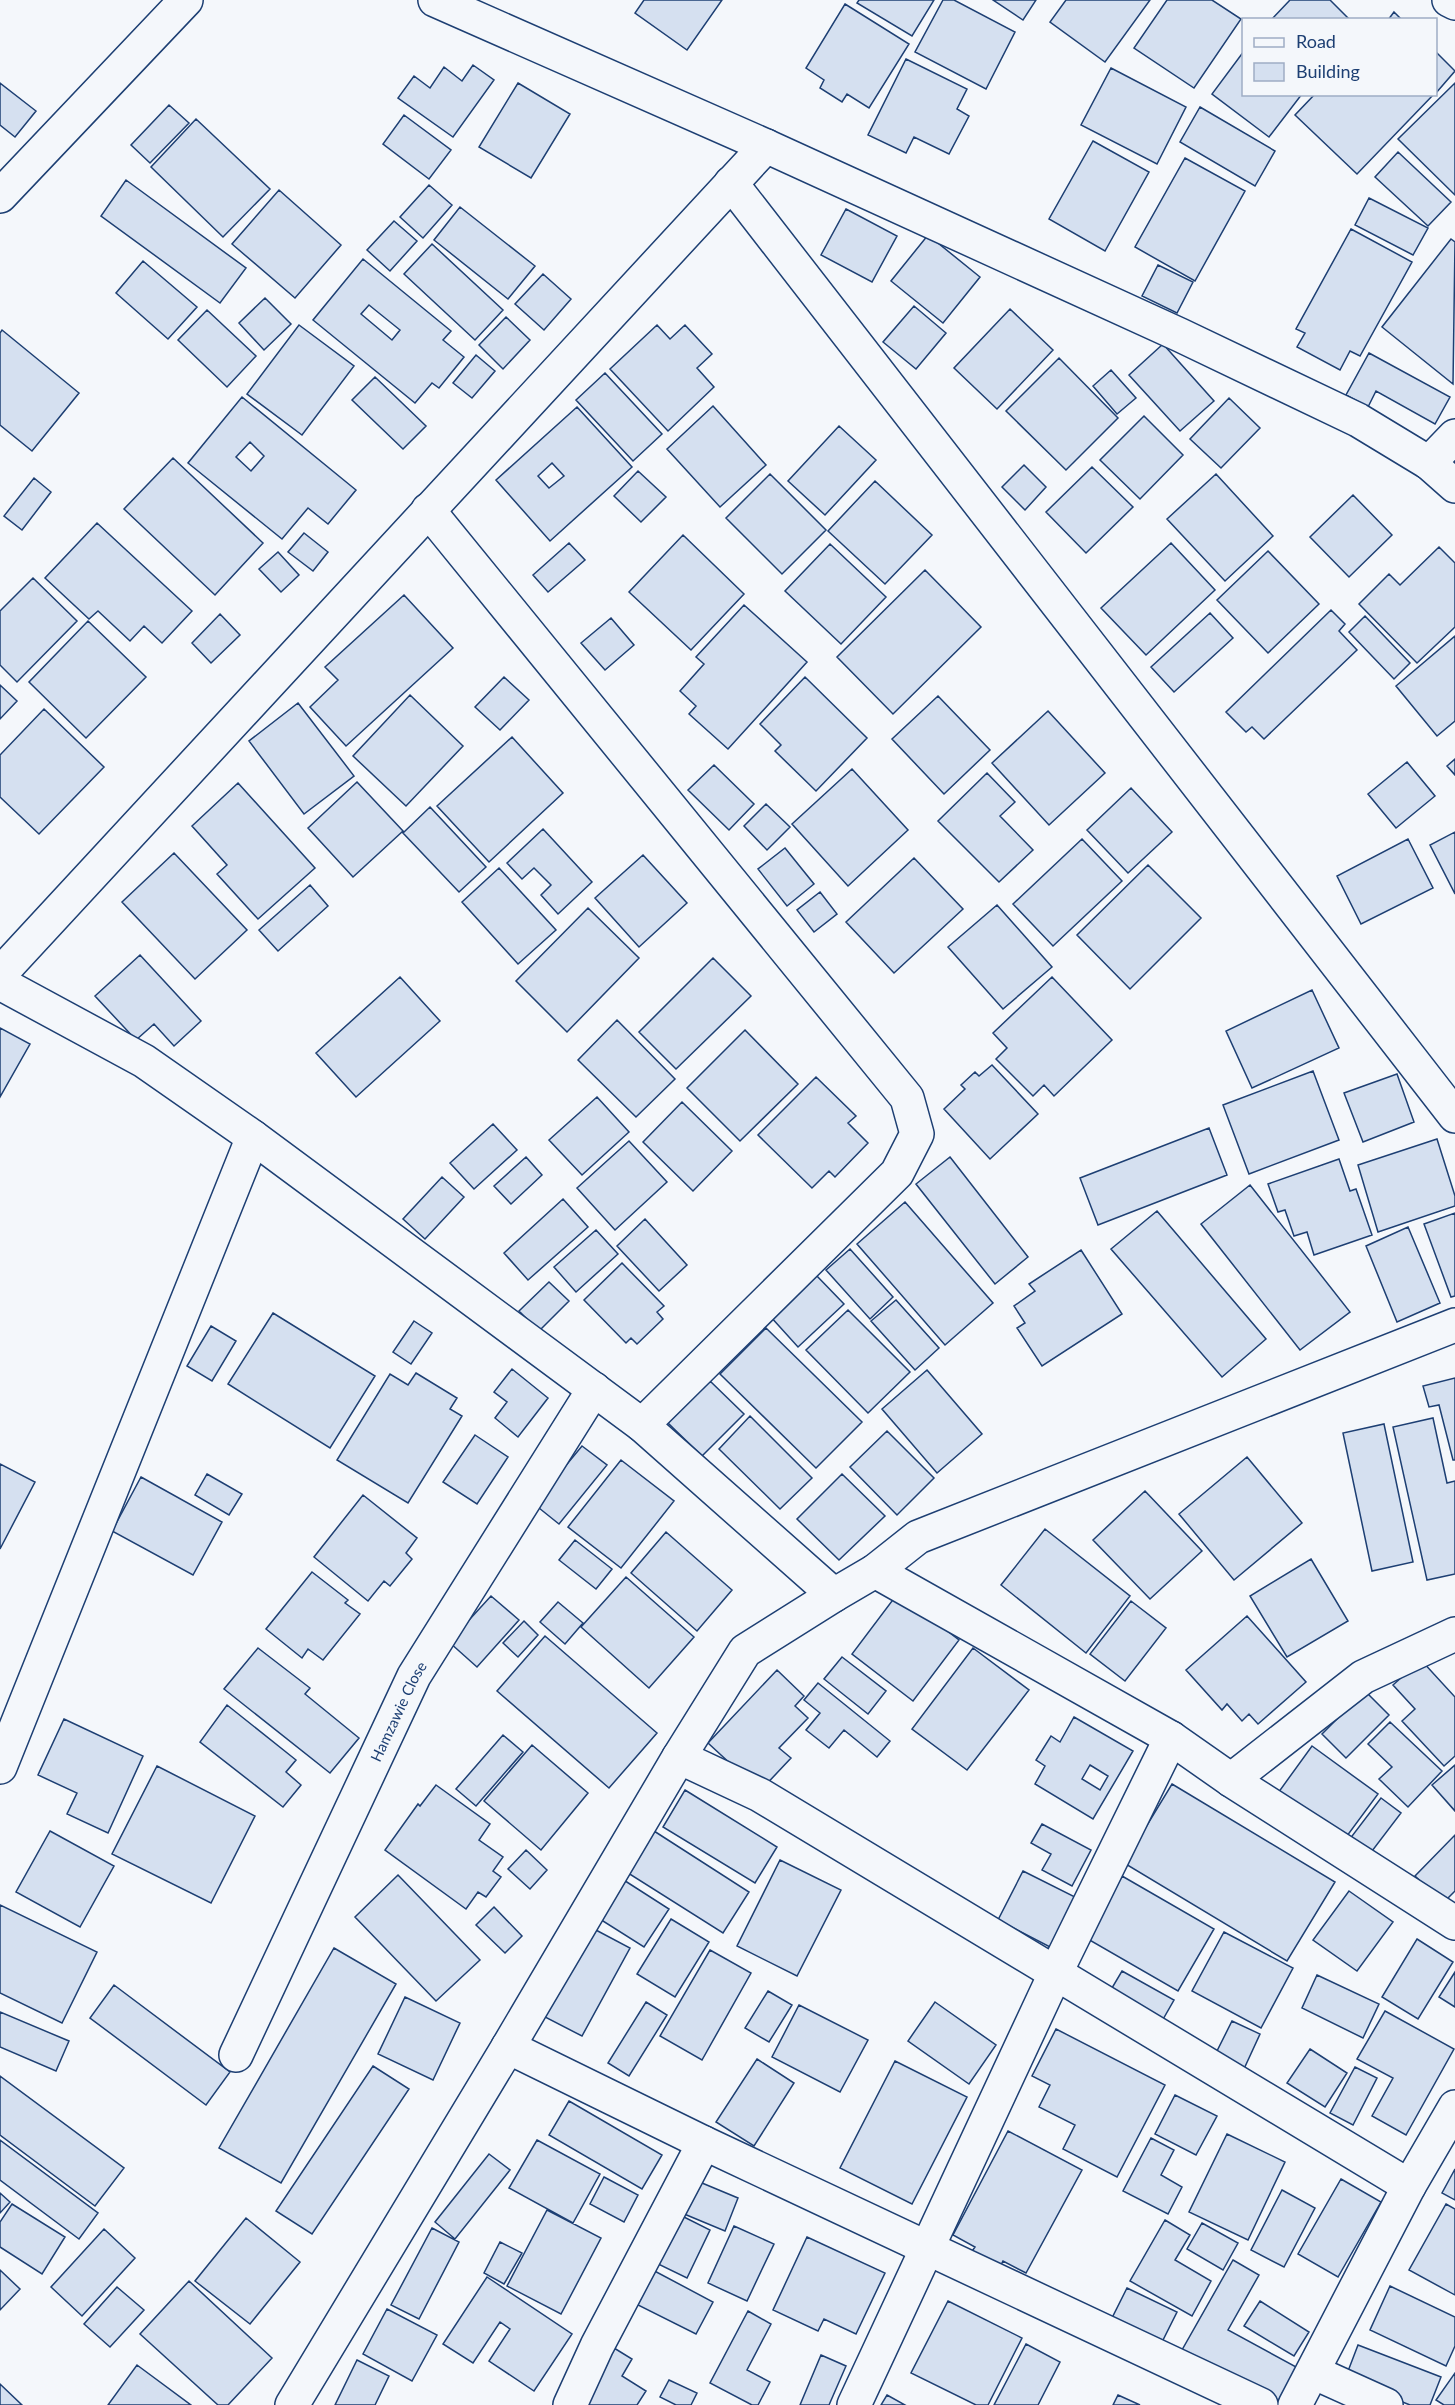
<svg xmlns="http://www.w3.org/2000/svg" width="1455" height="2405" viewBox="0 0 1455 2405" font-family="Lato,sans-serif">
<rect width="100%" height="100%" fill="#f4f7fb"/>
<!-- building -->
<path fill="#d5e0f0" stroke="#1d3f73" stroke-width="1.5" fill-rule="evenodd" d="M644,0H722L687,50L635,13Z
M859,0H934L912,36L857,3Z
M943,0H954L1015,32L986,89L915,52Z
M993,0H1036L1023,20Z
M1066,0H1150L1105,62L1050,22Z
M1167,0H1212L1241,19L1194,88L1134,48Z
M1290,0H1330L1350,20H1271Z
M845,4L909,44L869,108L847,94L842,102L820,88L824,80L806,68Z
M1394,12L1402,20H1388Z
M1244,51V94H1302L1269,137L1212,94Z
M1436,52L1455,71L1436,93Z
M906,59L967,89L957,109L969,116L949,154L914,137L906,153L868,135Z
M473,65L494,80L453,137L398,98L414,76L430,88L444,67L462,81Z
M1111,68L1186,107L1157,164L1081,125Z
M0,83L36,111L15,137L0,125Z
M518,83L570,114L531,178L479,147Z
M1455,83V195L1398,139Z
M1315,94H1434L1357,174L1295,115Z
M169,105L189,123L150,163L131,145Z
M1200,107L1275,151L1255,186L1180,142Z
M404,115L451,150L429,179L383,144Z
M196,119L270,189L223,237L151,167Z
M1093,141L1149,172L1105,251L1049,219Z
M1398,152L1451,202L1428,226L1375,177Z
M1185,158L1245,191L1195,281L1135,247Z
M126,180L246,268L220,303L101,216Z
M429,185L452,205L423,238L400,217Z
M279,190L341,245L295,298L232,244Z
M1369,198L1428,228L1413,255L1355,225Z
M460,207L535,266L508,299L434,240Z
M846,209L897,236L872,282L821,255Z
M394,221L417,241L390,271L367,250Z
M1351,229L1412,262L1360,356L1350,351L1340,370L1297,347L1305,333L1296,329Z
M928,235L980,277L943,323L891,281Z
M1451,239L1455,242L1453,384L1382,327Z
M432,244L503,310L475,340L404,274Z
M363,259L451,331L443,340L464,357L439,388L432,383L415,403L313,320ZM369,305L400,330L392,340L361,314Z
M143,261L197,307L168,339L116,293Z
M1158,265L1193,282L1177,313L1142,296Z
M543,274L571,299L544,330L515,304Z
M265,298L291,324L264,350L239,323Z
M914,306L946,333L916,369L883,342Z
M1010,309L1053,350L997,409L954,368Z
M207,310L256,356L227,387L178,340Z
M506,317L530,340L503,369L479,345Z
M299,325L354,366L302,435L247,394Z
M657,325L670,339L685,325L712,354L697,368L714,387L668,431L610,369Z
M2,330L79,393L32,451L0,425V333Z
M1163,344L1214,401L1180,431L1129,375Z
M1369,353L1450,397L1435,424L1376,391L1368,407L1346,395Z
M476,355L495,371L472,398L453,383Z
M1059,358L1118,418L1066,470L1006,411Z
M1111,370L1136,398L1117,414L1093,386Z
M605,373L662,434L633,461L576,400Z
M375,377L426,426L403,449L352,400Z
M242,397L356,490L328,524L308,508L282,539L188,463ZM250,442L264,456L251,471L236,457Z
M1229,398L1260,428L1221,468L1190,439Z
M713,406L766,465L720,507L667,449Z
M577,407L632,467L550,541L496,480ZM552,463L564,476L549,488L538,476Z
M1144,416L1183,455L1140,499L1100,460Z
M839,426L876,460L825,515L788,481Z
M173,458L263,543L215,595L124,509Z
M1024,465L1046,487L1025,510L1002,487Z
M1092,467L1133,507L1086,553L1046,512Z
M638,471L666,497L641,522L614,496Z
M770,474L826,530L782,574L726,518Z
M1216,474L1273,536L1225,581L1167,519Z
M34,478L51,492L22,530L4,516Z
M875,481L932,535L885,584L828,531Z
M1353,495L1392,535L1349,577L1310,537Z
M97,523L192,611L162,643L144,626L130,641L98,611L89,619L45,578Z
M304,533L328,552L313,571L288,552Z
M683,535L744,594L691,650L629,592Z
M569,543L585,560L548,592L533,575Z
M1171,543L1215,590L1146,655L1101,608Z
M830,544L886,597L841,644L785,591Z
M1439,547L1455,563V627L1417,663L1359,604L1389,574L1400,585Z
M1268,551L1319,604L1268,653L1217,600Z
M278,552L299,575L281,592L259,569Z
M925,570L981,627L893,714L837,657Z
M33,578L77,621L17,682L0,665V611Z
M404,595L453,648L346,746L310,707L338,680L325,667Z
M744,605L807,662L728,749L689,714L696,706L680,691L704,664L696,657Z
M1331,610L1345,624L1339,631L1357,650L1264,739L1252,727L1246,732L1226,712Z
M1210,613L1233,638L1174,692L1151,667Z
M220,614L240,635L211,663L192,643Z
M1365,616L1410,663L1394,679L1349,632Z
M611,618L634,645L605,670L581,643Z
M88,621L146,677L86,738L29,682Z
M1455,636V721L1437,736L1396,686Z
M504,677L529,700L500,730L475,707Z
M805,677L867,738L816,791L775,751L781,745L760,724Z
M0,685L17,701L0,719Z
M410,695L463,746L406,806L353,756Z
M938,696L990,750L944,794L892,739Z
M298,703L354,776L304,814L249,741Z
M44,709L104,767L39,834L0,797V755Z
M1048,711L1105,773L1049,825L992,763Z
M512,737L563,793L489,862L437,806Z
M1455,759V775L1447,766Z
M1407,762L1435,796L1396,828L1368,794Z
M714,765L754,804L729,830L688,790Z
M852,769L908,830L848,886L792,824Z
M987,773L1015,802L1000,816L1033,850L999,882L938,821Z
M357,782L403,831L353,877L308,828Z
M238,783L315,868L258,919L217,874L227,865L192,826Z
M1131,788L1172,832L1128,873L1087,830Z
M766,804L790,827L767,850L744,826Z
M430,807L486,867L459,892L403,833Z
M543,829L592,882L558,914L541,895L551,885L534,868L522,879L507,863Z
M1455,832V894L1430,845Z
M1082,839L1122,881L1053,946L1013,904Z
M1408,839L1433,888L1361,924L1337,876Z
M785,848L814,884L787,906L758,869Z
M174,853L247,930L195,979L122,902Z
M643,855L687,903L639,947L595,898Z
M914,858L963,909L894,973L846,922Z
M1148,865L1201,918L1130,989L1077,935Z
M499,868L556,930L518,964L462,902Z
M310,885L328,906L278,951L259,930Z
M820,892L837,914L814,932L797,910Z
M997,905L1052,967L1003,1009L948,947Z
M588,908L639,958L567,1032L516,981Z
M140,955L201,1021L174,1046L154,1024L136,1040L95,996Z
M713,958L751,996L676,1069L639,1032Z
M400,977L440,1021L356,1097L316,1053Z
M1052,977L1112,1040L1054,1096L1044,1085L1033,1096L996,1059L1007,1048L993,1033Z
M1312,990L1339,1048L1252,1088L1226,1031Z
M617,1020L675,1079L636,1117L578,1060Z
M0,1028L30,1044L0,1097Z
M745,1030L798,1084L740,1141L687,1088Z
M992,1065L1038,1114L990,1159L944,1109L965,1089L961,1085L975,1072L979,1076Z
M1313,1071L1339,1140L1249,1174L1223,1105Z
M1397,1074L1414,1122L1363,1142L1344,1093Z
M816,1077L856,1116L848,1123L868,1143L835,1177L829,1171L812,1188L758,1135Z
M597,1097L629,1132L582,1175L549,1140Z
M682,1102L732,1151L693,1191L643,1142Z
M493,1124L517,1150L474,1189L450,1163Z
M1209,1128L1227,1175L1098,1225L1080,1178Z
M1437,1139L1455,1196V1206L1378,1232L1358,1165Z
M629,1141L667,1182L615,1230L577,1188Z
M526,1157L542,1175L511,1204L494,1186Z
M950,1157L1028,1257L995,1284L916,1184Z
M1339,1159L1350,1191L1356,1189L1372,1235L1314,1255L1307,1232L1294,1236L1285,1210L1278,1212L1268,1184Z
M442,1177L464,1197L425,1239L403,1219Z
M1250,1185L1350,1312L1300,1350L1201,1224Z
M563,1199L588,1227L528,1280L504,1253Z
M905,1202L993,1303L945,1345L857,1244Z
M1157,1211L1266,1339L1222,1377L1111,1249Z
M1455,1213V1296L1451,1297L1424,1224Z
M645,1219L687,1265L659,1291L617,1246Z
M1408,1227L1440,1303L1397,1322L1366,1246Z
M596,1230L618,1254L576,1292L554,1267Z
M850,1249L893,1297L870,1319L826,1270Z
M1081,1250L1122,1314L1042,1366L1017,1328L1025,1323L1014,1306L1035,1291L1029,1284Z
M622,1263L664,1306L657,1312L663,1319L637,1344L631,1338L626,1343L584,1300Z
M815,1274L844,1304L798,1347L770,1316Z
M549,1282L569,1301L539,1331L519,1311Z
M896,1300L939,1348L915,1370L871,1321Z
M848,1310L910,1372L868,1413L806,1350Z
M273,1313L375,1376L330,1448L228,1384Z
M414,1321L432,1333L411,1364L393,1352Z
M211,1326L236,1341L212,1381L187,1366Z
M766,1328L862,1422L816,1468L720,1374Z
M512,1369L548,1398L518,1437L495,1418L507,1402L494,1392Z
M927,1370L982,1434L937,1473L882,1409Z
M416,1373L457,1398L450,1409L462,1416L408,1503L337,1460L390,1374L408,1385Z
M1455,1378V1460H1453L1439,1405L1429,1407L1423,1386Z
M710,1381L744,1414L702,1456L668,1423Z
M750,1416L812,1478L780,1509L719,1449Z
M1433,1418L1447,1483L1455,1481V1574L1427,1580L1393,1427Z
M1384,1424L1413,1562L1372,1571L1343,1433Z
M887,1431L934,1478L897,1515L850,1467Z
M475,1435L508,1457L477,1504L443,1482Z
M582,1446L607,1465L559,1524L534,1504Z
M1247,1457L1302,1523L1234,1580L1179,1514Z
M621,1460L674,1501L621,1568L568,1527Z
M0,1464L35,1482L0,1549Z
M207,1474L242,1494L229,1515L195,1495Z
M842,1474L885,1516L839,1560L797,1519Z
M141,1477L222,1522L193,1575L112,1531Z
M1145,1491L1202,1551L1150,1599L1093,1540Z
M363,1495L417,1538L406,1553L412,1559L390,1586L384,1581L368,1601L314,1557Z
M1045,1529L1130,1596L1086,1653L1001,1585Z
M666,1532L732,1590L697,1631L631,1573Z
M575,1540L612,1569L596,1589L559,1560Z
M1311,1559L1348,1621L1287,1657L1250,1596Z
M312,1572L348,1600L345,1603L360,1614L323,1660L308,1649L302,1658L266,1629Z
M626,1577L694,1637L649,1688L581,1627Z
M898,1593L959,1640L913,1701L852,1654Z
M491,1596L519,1620L477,1667L449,1642Z
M1131,1601L1166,1628L1125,1681L1090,1654Z
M558,1602L583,1623L565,1644L540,1622Z
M1247,1616L1306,1682L1258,1724L1249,1714L1242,1721L1227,1704L1222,1710L1186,1670Z
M524,1621L538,1635L518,1657L503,1643Z
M545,1636L657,1733L609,1788L497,1691Z
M258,1648L310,1688L305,1694L359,1738L330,1773L224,1689Z
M973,1648L1029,1690L967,1770L912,1729Z
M842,1657L886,1691L868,1714L824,1679Z
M1421,1660L1455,1697V1756L1444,1766L1402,1721L1415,1709L1393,1685Z
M777,1670L804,1696L795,1706L808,1718L779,1748L791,1758L760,1791L708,1743Z
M818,1683L890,1741L877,1757L844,1730L829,1748L806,1730L820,1713L804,1700Z
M1365,1691L1389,1715L1346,1758L1322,1734Z
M227,1705L296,1760L286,1772L301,1785L283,1807L200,1742Z
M1074,1717L1133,1751L1093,1819L1035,1784L1045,1766L1036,1760L1051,1736L1060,1742ZM1090,1765L1108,1776L1100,1790L1082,1779Z
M64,1719L143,1756L108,1833L67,1814L77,1793L38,1775Z
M1390,1722L1442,1771L1408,1807L1379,1779L1392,1767L1368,1744Z
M503,1735L523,1752L476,1806L456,1789Z
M532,1745L588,1793L541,1850L484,1801Z
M1312,1746L1378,1794L1344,1840L1278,1793Z
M1455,1765V1811L1432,1785Z
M157,1766L255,1816L211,1903L112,1854Z
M1172,1784L1335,1882L1287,1961L1124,1863Z
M436,1785L490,1824L479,1840L503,1857L493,1871L501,1877L486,1897L478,1892L466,1909L385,1850L418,1804L420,1806Z
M685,1790L777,1847L755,1883L663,1827Z
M1381,1798L1401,1813L1369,1855L1349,1840Z
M1042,1824L1091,1850L1072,1886L1042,1870L1051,1854L1031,1843Z
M50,1831L114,1866L80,1927L16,1892Z
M654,1831L749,1892L723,1933L628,1873Z
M1455,1835V1891L1443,1903L1415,1876Z
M526,1850L547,1870L530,1889L508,1869Z
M780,1860L841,1890L797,1976L737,1946Z
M1023,1871L1075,1897L1050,1947L998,1920Z
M398,1875L480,1960L436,2001L355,1917Z
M1122,1876L1214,1929L1178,1991L1086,1938Z
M619,1877L669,1909L644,1947L595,1916Z
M1349,1891L1393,1922L1357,1971L1313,1940Z
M0,1905L97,1952L62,2023L0,1993Z
M494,1907L522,1936L505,1953L476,1925Z
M671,1919L709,1942L675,1997L637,1974Z
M594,1929L630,1948L582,2036L545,2017Z
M1224,1932L1293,1968L1261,2028L1192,1991Z
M1417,1939L1453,1962L1418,2019L1382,1997Z
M334,1948L396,1984L281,2183L219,2148Z
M710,1950L751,1973L702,2060L660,2036Z
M1122,1971L1174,2000L1158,2028L1106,1998Z
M1455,1972V2007L1439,1997Z
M1317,1975L1379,2004L1363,2038L1302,2008Z
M114,1985L230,2072L206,2105L90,2018Z
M768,1991L792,2005L769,2042L745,2028Z
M405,1997L460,2023L433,2080L378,2054Z
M646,2002L667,2015L629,2076L608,2063Z
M935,2002L996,2045L969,2084L908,2041Z
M799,2005L868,2040L840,2092L772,2057Z
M1385,2011L1454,2049L1406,2135L1372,2116L1393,2078L1357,2059Z
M0,2012L69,2041L56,2071L0,2047Z
M1232,2021L1260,2034L1243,2071L1214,2057Z
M1056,2029L1165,2085L1117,2177L1063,2149L1075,2125L1039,2107L1050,2085L1032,2076Z
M1310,2049L1347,2073L1325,2107L1287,2083Z
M757,2059L794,2083L754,2146L716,2122Z
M895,2061L967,2097L912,2204L840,2168Z
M373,2066L409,2089L312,2234L276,2211Z
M1355,2067L1377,2078L1353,2125L1330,2113Z
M0,2076L124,2168L95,2206L0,2135Z
M1175,2095L1217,2116L1196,2155L1155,2134Z
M569,2101L662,2155L642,2189L549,2135Z
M1008,2131L1082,2170L1026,2273L1003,2261L997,2273L968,2257L975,2247L953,2235Z
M1227,2134L1285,2162L1248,2240L1189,2212Z
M1151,2138L1174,2150L1161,2175L1182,2187L1168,2214L1123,2191Z
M0,2140L98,2213L79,2239L0,2180Z
M537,2140L600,2174L573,2223L509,2188Z
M489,2154L510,2170L455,2239L435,2222Z
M1455,2169V2200L1442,2193Z
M604,2177L638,2195L624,2222L590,2204Z
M690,2178L738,2198L725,2231L677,2211Z
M1341,2179L1381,2202L1338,2277L1298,2254Z
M1282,2190L1315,2208L1284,2267L1251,2250Z
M0,2193L10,2202L0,2213Z
M12,2204L65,2237L42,2274L0,2247V2222Z
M1446,2204L1455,2209V2295L1409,2270Z
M547,2210L601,2238L561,2314L507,2286Z
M678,2214L710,2230L687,2278L654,2262Z
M246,2218L300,2262L250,2324L195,2281Z
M1165,2220L1190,2235L1175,2260L1211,2281L1192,2316L1130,2281Z
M1202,2223L1238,2243L1223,2270L1187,2249Z
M734,2226L774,2244L747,2301L708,2283Z
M432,2228L459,2242L419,2319L391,2305Z
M104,2229L135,2258L82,2316L51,2287Z
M807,2237L885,2273L856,2334L824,2319L818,2331L773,2310Z
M500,2242L522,2253L504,2284L484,2273Z
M1233,2260L1259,2275L1228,2330L1298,2368L1277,2403L1182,2350Z
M647,2267L713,2302L696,2334L630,2301Z
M0,2270L20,2289L0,2310Z
M487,2277L572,2334L534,2391L489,2361L510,2329L500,2322L473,2363L443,2344Z
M189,2281L272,2358L228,2405H218L140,2334Z
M1390,2286L1455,2317V2346L1446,2366L1370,2330Z
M117,2287L144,2310L110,2347L84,2324Z
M1127,2288L1177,2312L1162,2342L1112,2318Z
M948,2301L1022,2338L988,2405H976L911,2373Z
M1260,2301L1309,2332L1294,2356L1244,2326Z
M387,2309L437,2335L412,2381L363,2354Z
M748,2311L771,2324L747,2370L770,2382L758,2405H752L710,2383Z
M1026,2344L1060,2362L1038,2405H994Z
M1358,2345L1441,2377L1430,2405H1410L1345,2379Z
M614,2348L632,2359L622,2376L646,2391L637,2405H580Z
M821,2355L846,2366L829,2405H800Z
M357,2360L389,2376L375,2405H335Z
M137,2365L191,2405H108Z
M1455,2373V2405H1444L1436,2400Z
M669,2380L697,2393L691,2405H676L660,2397Z
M0,2384L22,2405H0Z
M887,2395L905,2405H881Z
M1118,2395L1140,2405H1113Z"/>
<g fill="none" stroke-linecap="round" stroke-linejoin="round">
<defs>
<g id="minor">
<path d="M435,0L766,146L1180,335L1358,420L1429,463L1455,486"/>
<path d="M1449,0L1455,3"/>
<path d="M731,183L1455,1116"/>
<path d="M0,196L186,0"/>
<path d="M1429,463L1455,436"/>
<path d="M428,510L907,1098L917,1134L897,1173L642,1425"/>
<path d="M0,974L766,146"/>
<path d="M0,983L144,1061L253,1137L642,1425L834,1595"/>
<path d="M875,1571L1171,1738L1231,1780L1455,1923"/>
<path d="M679,1757L760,1795L1409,2186"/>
<path d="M0,1767L253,1137"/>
<path d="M1231,1780L1363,1677L1455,1634"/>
<path d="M508,2047L704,2143L1261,2405"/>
<path id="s1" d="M236,2055L414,1676L594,1389"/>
<path d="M1313,2372L1386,2405"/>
<path d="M292,2405L508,2047L679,1757L745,1651L834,1595L875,1571L918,1537L1455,1325"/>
<path d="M570,2405L597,2346L704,2143"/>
<path d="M854,2405L1056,1972L1171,1738"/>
<path d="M1295,2405L1409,2186L1455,2107"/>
</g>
</defs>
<!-- minor casing -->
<use href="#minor" stroke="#1d3f73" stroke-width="36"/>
<!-- minor -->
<use href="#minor" stroke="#f4f7fb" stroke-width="33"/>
</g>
<g text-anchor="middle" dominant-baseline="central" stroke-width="4.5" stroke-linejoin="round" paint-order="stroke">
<!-- street labels -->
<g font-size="15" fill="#1d3f73" stroke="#f4f7fb">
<text stroke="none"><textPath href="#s1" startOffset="380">Hamzawie Close</textPath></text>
</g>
</g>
<!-- legend -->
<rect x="1242" y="18" width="195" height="78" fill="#f4f7fb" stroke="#9eadc5" stroke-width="1.5"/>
<rect x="1254" y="38" width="30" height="9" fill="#f4f7fb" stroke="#9eadc5" stroke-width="1.5"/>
<text x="1296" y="48" font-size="18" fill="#1d3f73">Road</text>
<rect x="1254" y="63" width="30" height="18" fill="#d5e0f0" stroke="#9eadc5" stroke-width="1.5"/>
<text x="1296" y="78" font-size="18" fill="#1d3f73">Building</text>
</svg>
